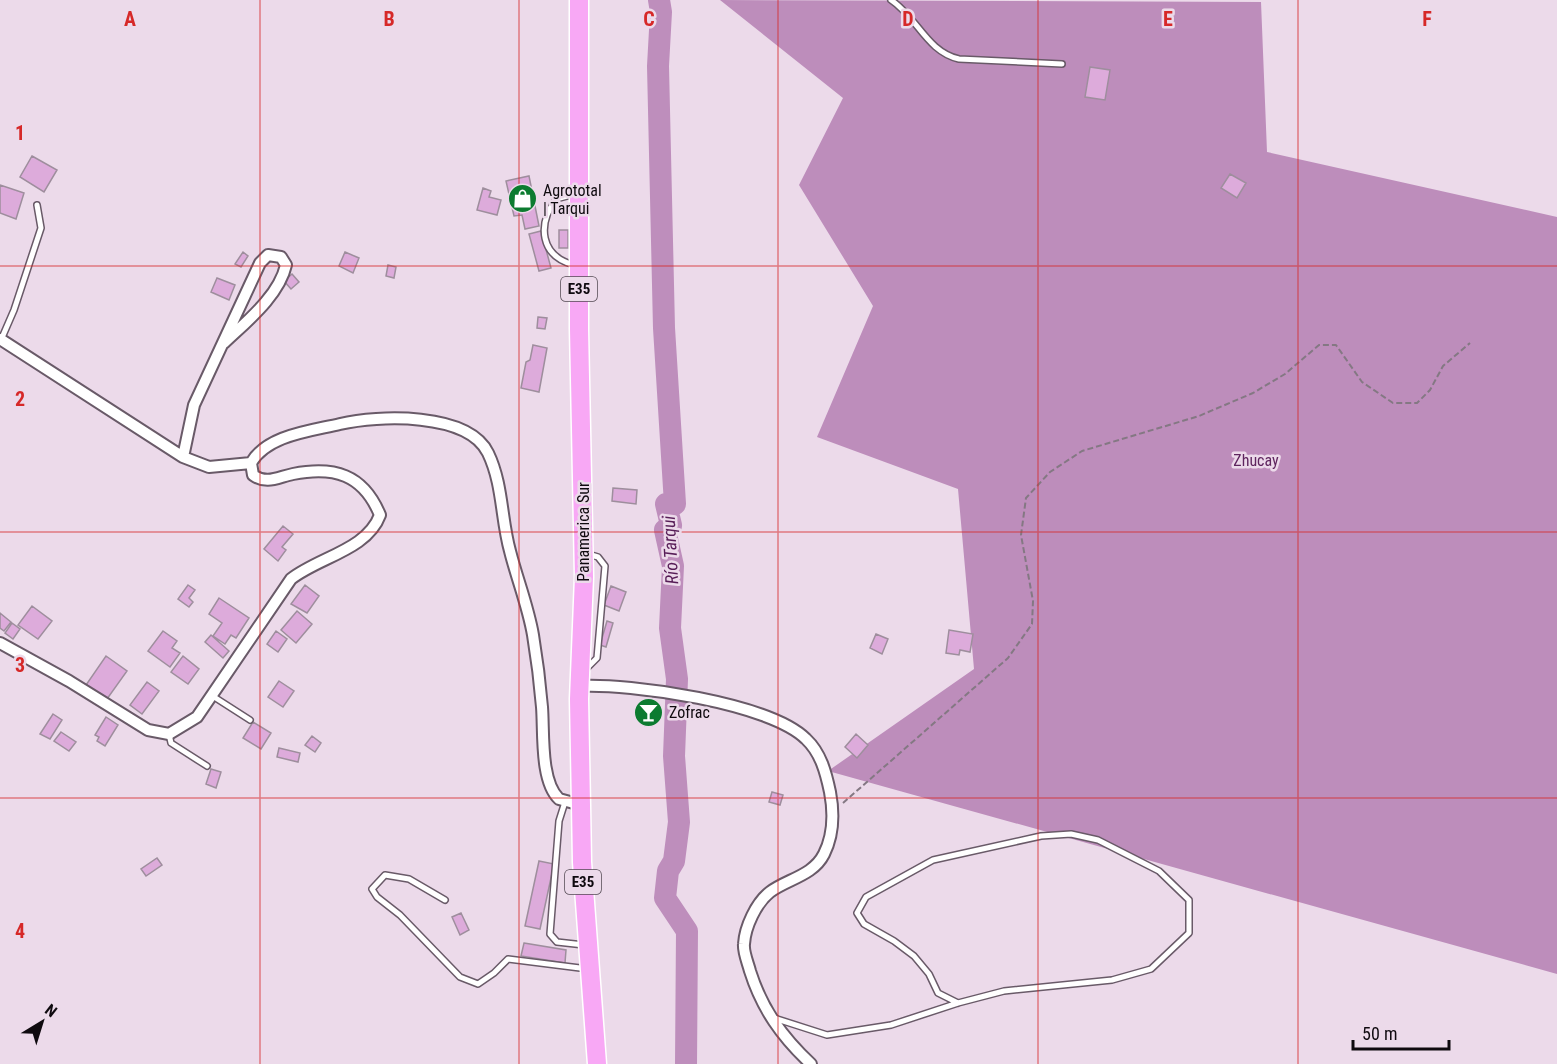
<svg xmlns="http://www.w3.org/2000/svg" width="1557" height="1064" viewBox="0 0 1557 1064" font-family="'Roboto Condensed',sans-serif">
<rect width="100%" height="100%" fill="#ecdaea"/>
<!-- forest -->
<path fill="#bd8dbb" d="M720,0L1261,2L1267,152L1557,217V974L828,771L974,669L958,489L817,437L873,306L799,185L843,98Z"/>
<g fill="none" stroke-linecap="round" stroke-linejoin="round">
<!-- river -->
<path stroke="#be8ebc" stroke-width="22" d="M659,0L661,12L658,66L664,328L675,504H666L671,525L665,530L673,566L670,628L677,679L674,756L679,822L674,861L668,871L665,898L687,931L686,1064"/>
</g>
<!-- building -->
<path fill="#ddabdb" stroke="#9e8e9d" stroke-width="1.5" d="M1090,67L1110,70L1105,100L1085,97Z
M32,156L57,170L44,192L20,177Z
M1230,174L1246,183L1237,198L1221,188Z
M529,176L539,226L525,229L522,215L514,216L506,181Z
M0,185L24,193L16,219L0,213Z
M483,188L491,191L489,197L501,200L497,215L477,210Z
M559,230H568V248H559Z
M541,231L551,268L539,271L529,234Z
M243,252L248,256L241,267L235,264Z
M345,252L359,258L353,273L339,266Z
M388,265L396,267L394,278L386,276Z
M292,274L299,282L291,289L284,281Z
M217,278L235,285L229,300L211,292Z
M538,317L547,318L545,329L537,328Z
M533,345L547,348L539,392L521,388L526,362L530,360Z
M613,488L637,490L636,504L612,501Z
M283,526L293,534L282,547L286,550L278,561L264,549Z
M188,585L195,590L189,598L193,602L189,607L178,599Z
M305,585L319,596L307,613L291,604Z
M611,586L626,592L619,611L604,605Z
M219,598L249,618L236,638L231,635L225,644L213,636L222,623L209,614Z
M32,606L52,621L38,639L18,625Z
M297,611L312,624L296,643L281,630Z
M0,613L11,622L4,631L0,628Z
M607,621L613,623L606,647L600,645Z
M12,623L20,629L13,639L5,633Z
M949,630L973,634L970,652L960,650L959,655L946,653Z
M163,631L177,641L172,648L180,653L170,667L148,651Z
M276,631L287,639L278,652L267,644Z
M876,634L888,639L882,654L870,648Z
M211,635L229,651L223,658L205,642Z
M106,656L127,671L107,699L86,685Z
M183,656L199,669L188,684L171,672Z
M279,681L294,691L283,707L268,697Z
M147,682L159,691L142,714L130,705Z
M53,714L62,720L50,739L40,734Z
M106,717L118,725L105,746L97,741L99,737L95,735Z
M253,722L271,733L261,749L243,738Z
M61,732L76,742L69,751L54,741Z
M856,734L868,745L857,758L845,747Z
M312,736L321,743L315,752L305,745Z
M279,748L300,753L298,762L277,757Z
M211,769L221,772L216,788L206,784Z
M772,792L783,795L780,805L769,802Z
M157,858L162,865L146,876L141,869Z
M539,861L554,864L540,929L525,926Z
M461,913L469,930L460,935L452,917Z
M524,943L566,950L565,963L521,956Z"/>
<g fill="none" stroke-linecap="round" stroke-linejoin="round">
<defs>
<path id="lane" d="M891,0C917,17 927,52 959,59L1062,64
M574,265C540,256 537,225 556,199L575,194
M1,340L14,310L41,228L37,205
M585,670L597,658L605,566L598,557L588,554
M211,695L250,720
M169,734L171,743L207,766
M565,802L559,821L550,934L557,942L584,945
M445,900L409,879L385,875L372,889L377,897L400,915L460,977L478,984L494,973L508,959L588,969
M774,1018L827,1035L891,1025L958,1003L1004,991L1112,980L1151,969L1189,933V900L1159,871L1098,840L1071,834L1041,836L933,860L866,897L857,913L864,924L894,941L914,956L929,974L938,993L958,1003"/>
<path id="street" d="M0,339L183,457L209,467L251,463
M183,457L194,405L260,263L268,255L281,257L286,265C279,296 246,322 224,343
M0,643L69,681L148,730L169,734L197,717L291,579C319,557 367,550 380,515C363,474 334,466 293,474C278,477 267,485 253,475L251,463C267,435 311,431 340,424C378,415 468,412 488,453C503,484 501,519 510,551C517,579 528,606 533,635C537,659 540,683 542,707C544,732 540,781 559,799L581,805
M579,686C630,683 770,703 806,739C821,753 826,773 830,792C834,813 834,834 824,854C813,876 787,879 770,892C756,903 745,927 744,944C743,952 748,963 750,971C762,1009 782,1037 811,1064"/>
<path id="highway" d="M579,0V329L584,577L579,699L581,805L582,862L597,1064"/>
</defs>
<!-- lane casing -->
<use href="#lane" stroke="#695a68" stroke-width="8"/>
<!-- street casing -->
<use href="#street" stroke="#695a68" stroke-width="14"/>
<!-- highway casing -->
<use href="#highway" stroke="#fff" stroke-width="21"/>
<!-- path -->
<path stroke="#847883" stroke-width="2" stroke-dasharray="6 3" stroke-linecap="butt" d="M843,803L1008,658L1032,624L1033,601L1021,535L1026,498L1050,472L1082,451L1199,416L1253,393L1285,374L1319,345H1336L1362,382L1393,403H1417L1430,390L1443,366L1470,343"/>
<!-- lane -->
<use href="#lane" stroke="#fff" stroke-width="5"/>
<!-- street -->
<use href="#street" stroke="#fff" stroke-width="10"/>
<!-- highway -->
<use href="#highway" stroke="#f8a8f5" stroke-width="18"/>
</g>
<!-- grid -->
<path fill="none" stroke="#d62828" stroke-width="1.5" stroke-opacity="0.55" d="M260,0V1064M519,0V1064M778,0V1064M1038,0V1064M1298,0V1064M0,266H1557M0,532H1557M0,798H1557"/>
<!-- icons -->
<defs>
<symbol id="shop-disc" viewBox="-11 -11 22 22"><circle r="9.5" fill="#0c7b30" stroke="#ecdaea"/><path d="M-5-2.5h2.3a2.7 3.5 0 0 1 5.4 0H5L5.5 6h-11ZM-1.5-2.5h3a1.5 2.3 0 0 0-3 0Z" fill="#fff"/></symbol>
<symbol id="bar-disc" viewBox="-11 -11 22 22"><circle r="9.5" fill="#0c7b30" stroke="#ecdaea"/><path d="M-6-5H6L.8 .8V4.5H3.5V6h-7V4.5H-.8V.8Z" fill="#fff"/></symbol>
</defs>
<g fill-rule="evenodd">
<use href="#shop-disc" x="506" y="182" width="33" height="33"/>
<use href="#bar-disc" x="632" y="696" width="33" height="33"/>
</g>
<g text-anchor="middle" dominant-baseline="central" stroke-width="5" stroke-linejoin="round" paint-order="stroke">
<!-- shield labels -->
<g fill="#ecdaea" stroke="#514851" stroke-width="1.5">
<rect x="561" y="277" width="36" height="24" rx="4.5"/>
<rect x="565" y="870" width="36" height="24" rx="4.5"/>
</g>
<g font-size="15" font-weight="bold" fill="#0f0a0f">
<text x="579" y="289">E35</text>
<text x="583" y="882">E35</text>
</g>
<!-- poi labels -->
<g font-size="16" fill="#0f0a0f" stroke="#ecdaea" text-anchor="start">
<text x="543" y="190">Agrototal<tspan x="543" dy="18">| Tarqui</tspan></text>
<text x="669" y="712">Zofrac</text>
</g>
<!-- park labels -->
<g font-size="16" fill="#5f255f" stroke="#ecdaea">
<text x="1256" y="460">Zhucay</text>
</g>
<!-- street labels -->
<g font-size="16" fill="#0f0a0f" stroke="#ecdaea">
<text transform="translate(583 532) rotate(-90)">Panamerica Sur</text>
</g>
<!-- water labels -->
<g font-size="18" font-style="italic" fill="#571d57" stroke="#ecdaea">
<text transform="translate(670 550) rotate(-93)">Río Tarqui</text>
</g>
</g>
<g font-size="20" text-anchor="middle" font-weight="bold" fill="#d62828" stroke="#ecdaea" stroke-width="5" stroke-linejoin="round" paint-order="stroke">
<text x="130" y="26">A</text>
<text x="389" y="26">B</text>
<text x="649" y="26">C</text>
<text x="908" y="26">D</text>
<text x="1168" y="26">E</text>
<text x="1427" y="26">F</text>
<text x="20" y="140">1</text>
<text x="20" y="406">2</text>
<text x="20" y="672">3</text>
<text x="20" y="938">4</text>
</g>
<!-- north arrow -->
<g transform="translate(42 1022) rotate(38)" stroke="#ecdaea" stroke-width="4.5" paint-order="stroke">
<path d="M0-4.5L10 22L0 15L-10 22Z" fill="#0f0a0f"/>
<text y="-9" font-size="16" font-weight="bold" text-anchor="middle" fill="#0f0a0f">N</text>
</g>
<!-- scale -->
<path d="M1353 1040v9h96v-9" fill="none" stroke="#0f0a0f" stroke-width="3"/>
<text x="1362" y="1040" font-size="18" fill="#0f0a0f" stroke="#ecdaea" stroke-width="4.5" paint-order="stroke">50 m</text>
</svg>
